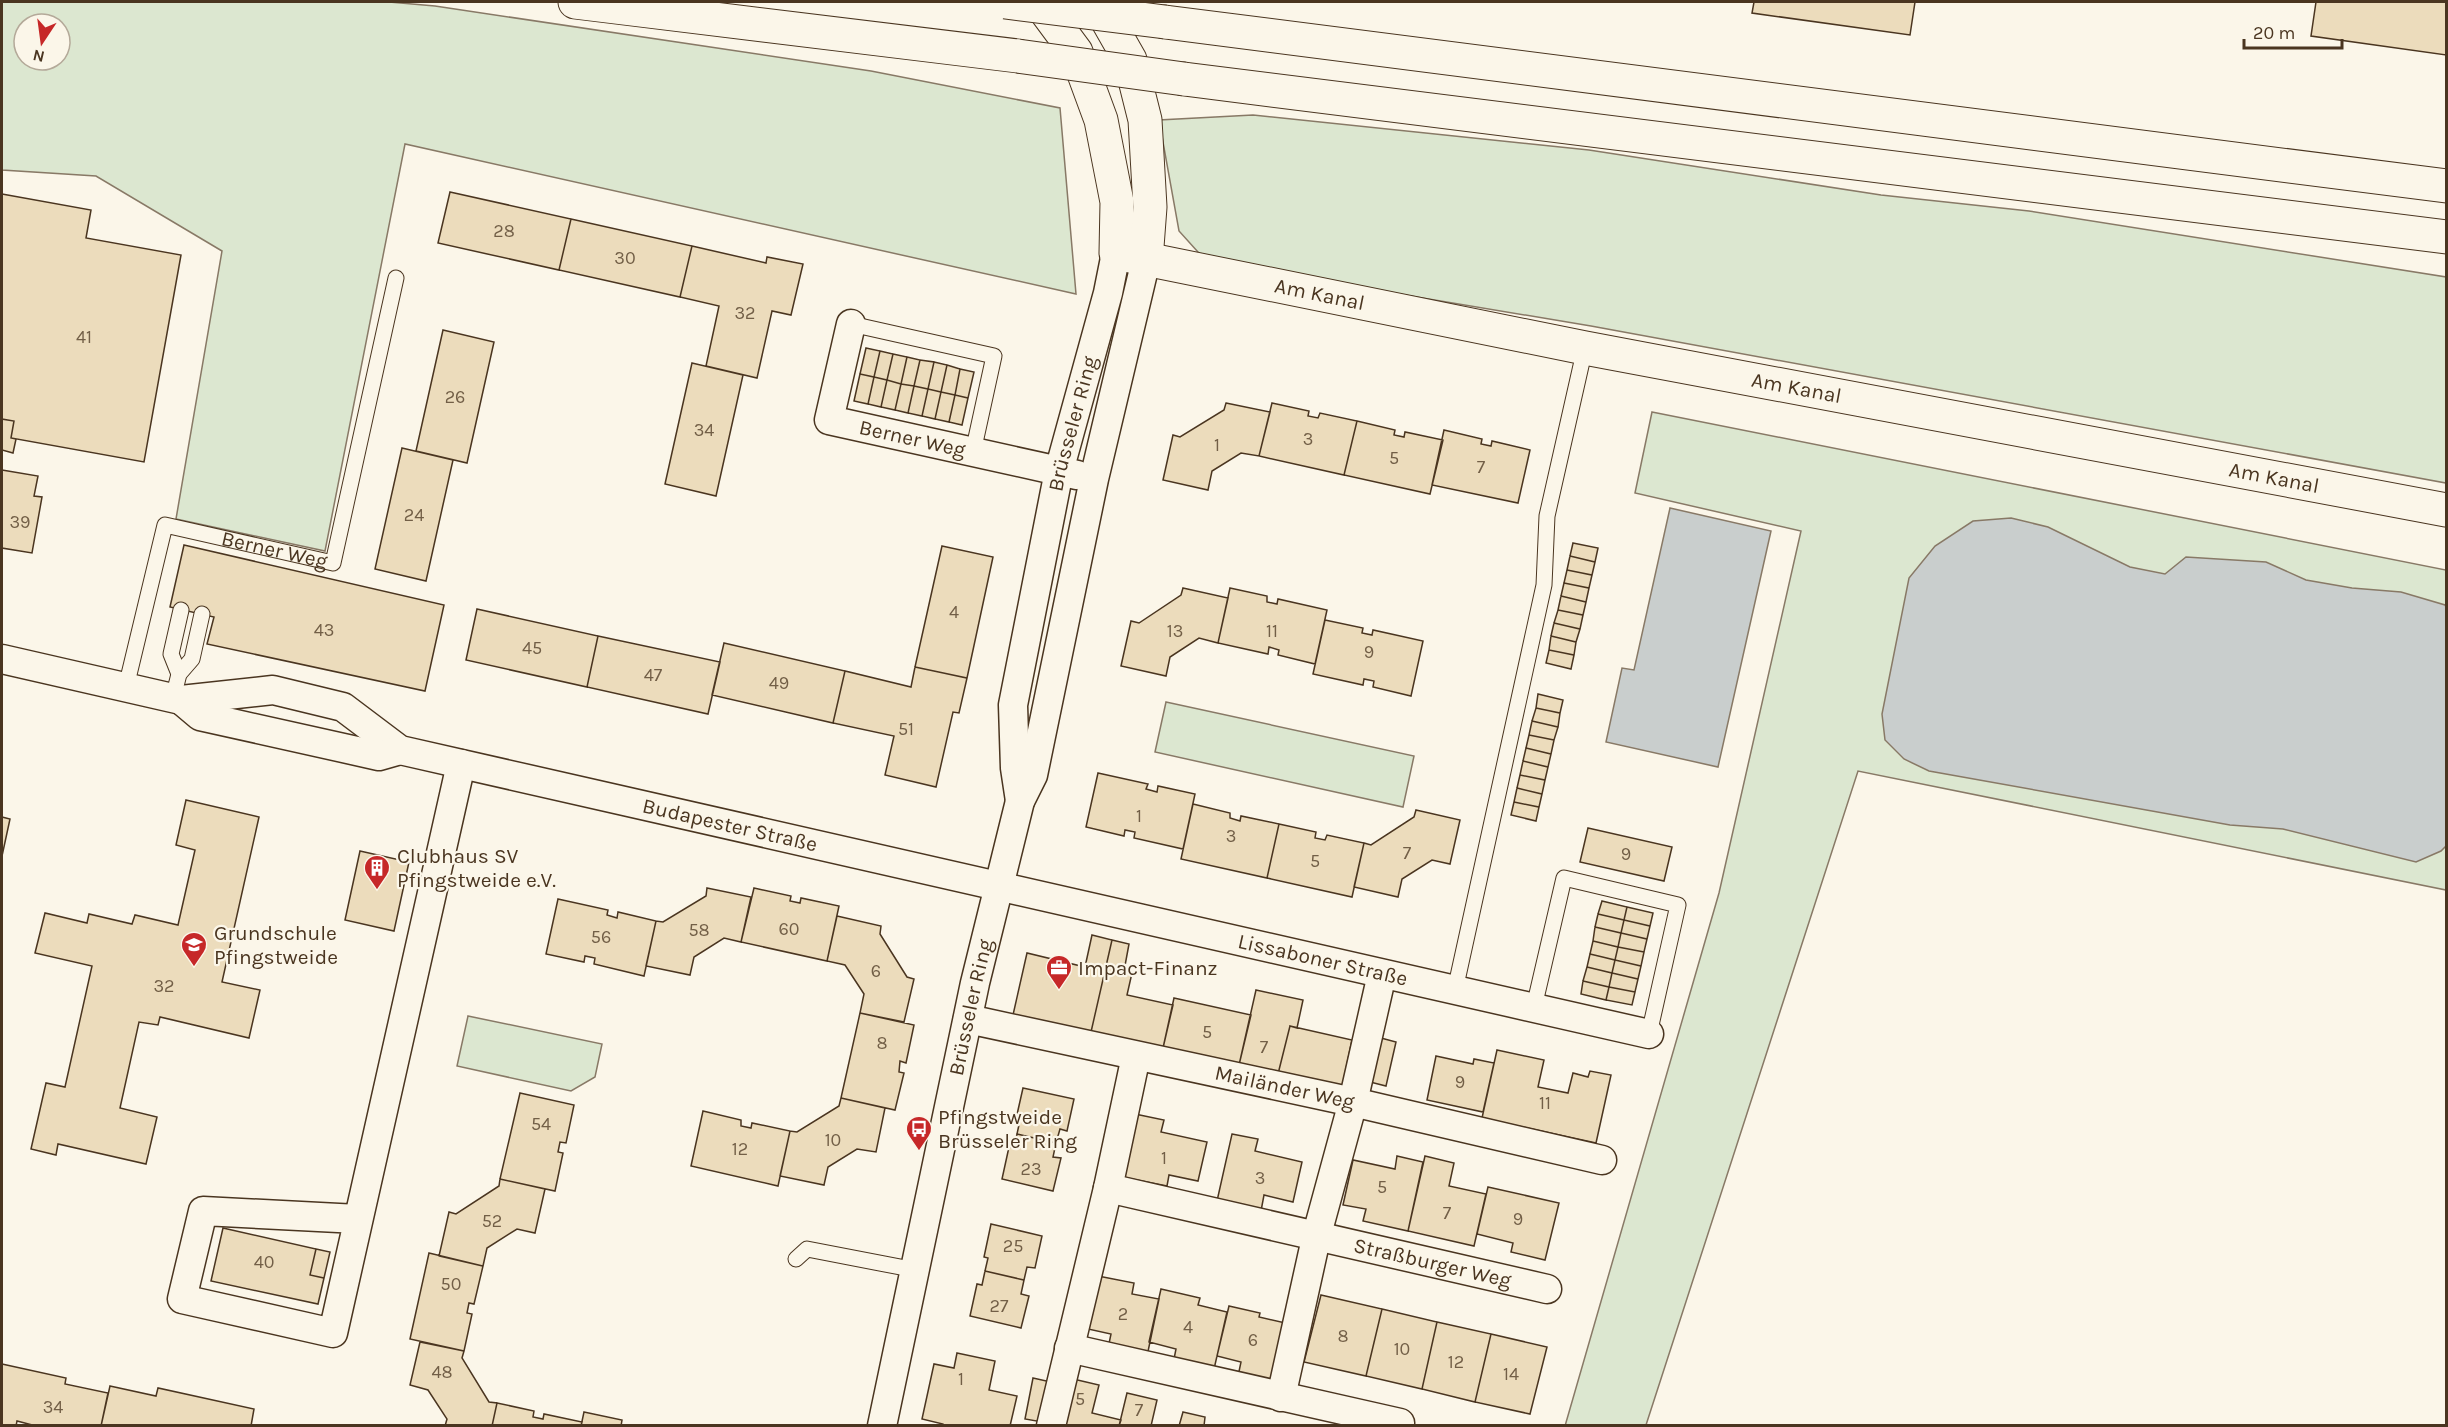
<svg xmlns="http://www.w3.org/2000/svg" width="2448" height="1427" viewBox="0 0 2448 1427" font-family="Karla,sans-serif">
<rect width="100%" height="100%" fill="#fbf6e9"/>
<!-- green -->
<path fill="#dce7d0" stroke="#887966" stroke-width="1.5" fill-rule="evenodd" d="M2,2H389L435,6L871,71L1060,108L1076,294L405,144L325,551L176,519L222,251L96,176L2,170ZM24,24H60V60H24Z
M1253,115L1589,150L1881,195L2029,211L2446,277V483L1591,326L1207,262L1179,231L1159,120Z
M1652,412L2446,570V890L1858,771L1646,1425L1565,1426L1719,893L1801,531L1635,493Z
M1166,702L1414,756L1403,807L1155,752Z
M468,1016L602,1044L595,1077L571,1091L457,1066Z"/>
<!-- water -->
<path fill="#c9cecd" stroke="#887966" stroke-width="1.5" d="M1670,508L1771,531L1718,767L1606,742L1622,668L1634,670Z
M2011,518L2048,527L2130,567L2165,574L2186,557L2266,562L2306,580L2352,588L2401,592L2445,605L2446,607V846L2441,851L2416,862L2283,829L2230,825L1929,771L1904,759L1885,740L1882,714L1909,578L1935,546L1973,521Z"/>
<!-- building -->
<path fill="#ecdcbc" stroke="#4a3520" stroke-width="1.5" d="M1754,2H1915L1910,35L1752,13Z
M2316,2H2446V55L2311,36Z
M450,192L571,219L559,270L438,243Z
M2,194L91,210L86,238L181,255L144,462L11,438L14,421L2,419Z
M571,219L692,246L680,297L559,270Z
M692,246L766,263L767,257L803,264L791,315L772,311L757,378L706,366L719,306L680,297Z
M443,330L494,342L467,463L416,451Z
M866,348L880,351L874,377L860,374Z
M880,351L893,354L887,380L874,377Z
M893,354L907,357L901,384L887,380Z
M907,357L920,360L914,386L901,384Z
M920,360L934,362L928,389L914,386Z
M934,362L947,365L941,392L928,389Z
M692,363L743,375L716,496L665,484Z
M947,365L960,369L955,395L941,392Z
M960,369L974,372L968,398L955,395Z
M860,374L874,377L868,404L854,401Z
M874,377L887,380L881,407L868,404Z
M887,380L901,384L895,410L881,407Z
M901,384L914,386L908,413L895,410Z
M914,386L928,389L922,416L908,413Z
M928,389L941,392L935,419L922,416Z
M941,392L955,395L949,422L935,419Z
M955,395L968,398L962,425L949,422Z
M1226,403L1270,412L1259,456L1241,453L1212,471L1208,490L1163,480L1173,435L1180,437L1224,410Z
M1272,403L1309,411L1308,416L1318,418L1320,413L1357,421L1344,475L1259,456Z
M2,419L14,421L11,438L16,439L13,453L2,450Z
M1357,421L1395,430L1394,435L1404,437L1405,432L1443,440L1430,494L1344,475Z
M1444,430L1482,439L1481,444L1491,446L1492,441L1530,450L1518,503L1432,485Z
M402,448L453,460L426,581L375,569Z
M2,470L38,476L34,496L42,497L32,553L2,548Z
M1573,543L1598,548L1595,562L1570,556Z
M184,545L444,605L425,691L207,644L214,617L170,607Z
M942,546L993,557L967,678L915,667Z
M1570,556L1595,562L1592,575L1567,570Z
M1567,570L1592,575L1589,588L1564,583Z
M1564,583L1589,588L1586,602L1561,596Z
M1183,588L1228,598L1218,643L1199,638L1170,657L1166,676L1121,666L1131,621L1139,623L1181,595Z
M1230,588L1267,596V602L1277,604L1278,599L1327,610L1315,664L1278,655L1279,650L1269,647L1268,654L1218,643Z
M1561,596L1586,602L1583,615L1558,610Z
M477,609L598,636L587,687L466,660Z
M1558,610L1583,615L1580,629L1554,623Z
M1325,620L1363,628L1362,633L1372,635L1373,630L1423,641L1411,696L1373,687L1374,681L1364,679L1363,685L1313,674Z
M1554,623L1580,629L1576,642L1551,636Z
M598,636L720,662L708,714L587,687Z
M1551,636L1576,642L1574,655L1549,650Z
M724,643L845,671L833,723L712,695Z
M1549,650L1574,655L1571,669L1546,663Z
M915,667L967,678L959,713L953,712L936,787L885,775L894,736L833,723L845,671L911,687Z
M1538,694L1563,700L1560,713L1536,708Z
M1536,708L1560,713L1558,727L1532,721Z
M1532,721L1558,727L1554,740L1529,735Z
M1529,735L1554,740L1551,754L1526,748Z
M1526,748L1551,754L1548,767L1523,761Z
M1523,761L1548,767L1545,780L1520,775Z
M1098,773L1148,784L1146,789L1157,792L1158,786L1195,794L1183,849L1134,838L1135,832L1125,830L1124,836L1086,827Z
M1520,775L1545,780L1542,794L1517,788Z
M1517,788L1542,794L1539,807L1514,802Z
M186,800L259,817L222,982L260,990L249,1038L160,1017L158,1025L139,1022L120,1108L157,1117L146,1164L58,1144L56,1155L31,1149L46,1083L65,1087L92,966L35,953L45,913L87,923L89,914L132,924L135,915L178,925L195,850L176,845Z
M1514,802L1539,807L1536,821L1511,815Z
M1193,804L1230,813V818L1240,821L1241,816L1279,824L1267,878L1181,859Z
M1416,810L1460,820L1450,864L1432,860L1402,879L1398,897L1354,887L1364,843L1371,845L1414,817Z
M2,817L10,819L2,856Z
M1279,824L1316,832L1315,838L1325,840L1327,835L1364,843L1352,897L1267,878Z
M1588,828L1672,847L1664,881L1580,862Z
M360,851L409,862L394,931L345,920Z
M707,888L751,897L741,942L724,938L694,957L690,975L646,966L656,921L663,922L706,896Z
M754,888L791,896L790,901L800,903L801,898L839,906L827,961L741,942Z
M558,899L608,910L607,915L617,918L618,912L656,921L644,976L594,964L595,958L585,956L584,962L546,954Z
M1602,901L1627,907L1624,920L1598,914Z
M1627,907L1653,913L1650,926L1624,920Z
M1598,914L1624,920L1621,933L1595,927Z
M837,916L881,926L880,934L907,977L914,979L904,1022L860,1013L864,994L845,965L827,961Z
M1624,920L1650,926L1647,939L1621,933Z
M1595,927L1621,933L1618,947L1593,941Z
M1621,933L1647,939L1644,952L1618,947Z
M1092,935L1112,940L1091,1032L1013,1015L1027,953L1085,967Z
M1112,940L1129,944L1124,971L1132,973L1127,995L1173,1005L1163,1048L1091,1032Z
M1593,941L1618,947L1615,960L1590,954Z
M1618,947L1644,952L1641,966L1615,960Z
M1590,954L1615,960L1612,973L1587,967Z
M1615,960L1641,966L1638,979L1612,973Z
M1587,967L1612,973L1609,987L1583,981Z
M1612,973L1638,979L1635,992L1609,987Z
M1583,981L1609,987L1606,1000L1581,994Z
M1609,987L1635,992L1632,1005L1606,1000Z
M1256,990L1303,1000L1297,1028L1290,1026L1278,1074L1239,1065Z
M1174,998L1251,1015L1239,1065L1163,1048Z
M860,1013L914,1025L906,1063L900,1061L899,1072L904,1073L895,1110L841,1098Z
M1290,1026L1352,1040L1342,1088L1278,1074Z
M1381,1038L1396,1042L1386,1086L1370,1082Z
M1497,1050L1544,1060L1538,1087L1568,1093L1573,1073L1588,1077L1590,1071L1611,1075L1596,1143L1482,1118Z
M1436,1056L1473,1064L1474,1059L1494,1063L1483,1112L1427,1100Z
M1023,1088L1074,1099L1067,1131L1060,1129L1056,1143L1017,1134L1020,1120L1016,1119Z
M520,1093L574,1105L566,1143L560,1142L558,1152L563,1153L555,1191L500,1179Z
M841,1098L885,1108L876,1152L857,1149L828,1167L824,1185L780,1176L790,1131L797,1132L839,1106Z
M703,1111L741,1120V1126L751,1128L752,1123L790,1131L778,1186L691,1166Z
M1135,1114L1164,1120L1161,1132L1207,1142L1198,1181L1169,1175L1167,1186L1122,1177Z
M1017,1134L1056,1143L1053,1157L1061,1158L1053,1191L1002,1179L1009,1147L1014,1148Z
M1232,1134L1258,1139L1255,1151L1302,1162L1293,1202L1264,1195L1261,1211L1217,1201Z
M1397,1156L1423,1162L1408,1231L1363,1221L1366,1209L1343,1205L1353,1160L1395,1169Z
M1425,1156L1454,1163L1449,1186L1486,1194L1474,1246L1408,1231Z
M500,1179L545,1189L535,1233L517,1229L487,1248L483,1266L439,1256L449,1212L456,1214L499,1186Z
M1488,1187L1559,1203L1545,1260L1511,1252L1513,1243L1477,1234Z
M991,1224L1042,1236L1035,1268L1027,1267L1024,1280L985,1271L988,1258L984,1257Z
M223,1228L316,1249L310,1275L324,1278L318,1304L211,1281Z
M316,1249L330,1252L324,1278L310,1275Z
M429,1253L483,1266L474,1304L469,1303L467,1313L472,1314L464,1351L410,1339Z
M985,1271L1024,1280L1021,1294L1029,1296L1021,1328L970,1316L977,1284L982,1285Z
M1098,1276L1134,1283L1132,1294L1159,1299L1146,1361L1107,1353L1111,1334L1088,1329Z
M1161,1289L1200,1298L1198,1305L1227,1312L1212,1378L1172,1369L1176,1349L1149,1342Z
M1321,1295L1382,1309L1366,1376L1304,1362Z
M1229,1306L1260,1313L1259,1317L1290,1324L1275,1390L1237,1381L1241,1362L1217,1356Z
M1382,1309L1437,1322L1422,1389L1366,1376Z
M1437,1322L1491,1334L1475,1402L1422,1389Z
M1491,1334L1547,1347L1530,1414L1475,1402Z
M420,1342L464,1351L462,1358L489,1402L497,1403L492,1426H445L447,1419L428,1390L410,1385Z
M957,1353L995,1361L989,1390L1017,1396L1010,1426H943V1424L922,1419L934,1364L954,1368Z
M2,1364L66,1378L65,1384L108,1393L101,1426H36L17,1421L16,1426H2Z
M1033,1378L1051,1382L1042,1422L1025,1419Z
M1069,1378L1099,1385L1092,1413L1121,1420L1119,1426H1058Z
M110,1386L156,1396L158,1388L254,1409L251,1426H101Z
M1127,1393L1157,1400L1151,1426H1119Z
M497,1403L534,1411L533,1417L543,1419L544,1414L582,1422L581,1426H492Z
M584,1412L622,1420L621,1426H581Z
M1183,1412L1205,1417L1204,1426H1179Z"/>
<g fill="none" stroke-linecap="round" stroke-linejoin="round">
<defs>
<g id="lane">
<path d="M851,324L994,356L973,452"/>
<path d="M179,674L171,654L181,610"/>
<path id="s1" d="M126,687L165,525L333,563L396,278"/>
<path d="M173,698L179,674L192,659L202,614"/>
<path d="M1455,990L1544,585L1547,516L1585,348"/>
<path d="M1534,1007L1564,878L1678,905L1649,1034"/>
<path d="M796,1259L807,1249L916,1270"/>
</g>
<g id="street">
<path id="s2" d="M851,324L829,420L1077,475"/>
<path id="s3" d="M2,659L181,700L273,690L343,707L400,750L1649,1034"/>
<path d="M181,700L200,716L379,756L400,750"/>
<path id="s4" d="M1020,801L1015,768L1013,705L1059,471L1108,293L1116,253"/>
<path id="s5" d="M968,1019L1353,1102L1602,1160"/>
<path id="s6" d="M1108,1188L1547,1289"/>
<path d="M358,1219L203,1211L182,1299L333,1333L461,764"/>
<path d="M1069,1348L1400,1423"/>
<path d="M1281,1397L1317,1234L1353,1102L1382,974"/>
<path id="s7" d="M882,1426L975,983L1020,801L1033,775L1094,479L1146,260"/>
<path d="M1051,1426L1108,1188L1136,1056"/>
</g>
<g id="secondary">
<path id="s8" d="M1039,2L1076,52L1101,120L1117,202L1116,253L1585,348L2446,510"/>
<path d="M1097,2L1130,60L1145,120L1150,207L1146,260"/>
</g>
<path id="highway" d="M575,2L1018,56
M1165,22L2446,186
M1184,79L2446,237"/>
</defs>
<!-- lane casing -->
<use href="#lane" stroke="#4a3520" stroke-width="17"/>
<!-- street casing -->
<use href="#street" stroke="#4a3520" stroke-width="31"/>
<!-- secondary casing -->
<use href="#secondary" stroke="#4a3520" stroke-width="35"/>
<!-- highway casing -->
<use href="#highway" stroke="#4a3520" stroke-width="35"/>
<!-- lane -->
<use href="#lane" stroke="#fbf6e9" stroke-width="15"/>
<!-- street -->
<use href="#street" stroke="#fbf6e9" stroke-width="28"/>
<!-- secondary -->
<use href="#secondary" stroke="#fbf6e9" stroke-width="33"/>
<!-- highway -->
<use href="#highway" stroke="#fbf6e9" stroke-width="33"/>
<defs>
<path id="highway-bridge" d="M1005,2L1165,22
M1018,56L1184,79"/>
</defs>
<!-- highway-bridge casing -->
<use href="#highway-bridge" stroke="#4a3520" stroke-width="35" stroke-linecap="butt"/>
<!-- highway-bridge -->
<use href="#highway-bridge" stroke="#fbf6e9" stroke-width="33"/>
</g>
<!-- icons -->
<defs>
<symbol id="building-pin" viewBox="-11 -11 22 30"><path d="M0 17L-7.5 6A9.5 9.5 0 1 1 7.5 6Z" fill="#c62828" stroke="#fbf6e9"/><path d="M-4-6H4V6H1V3H-1V6H-4ZM-2.5-4.3h1.7v1.8h-1.7ZM.8-4.3h1.7v1.8H.8ZM-2.5-1h1.7V.8h-1.7ZM.8-1h1.7V.8H.8Z" fill="#fff"/></symbol>
<symbol id="school-pin" viewBox="-11 -11 22 30"><path d="M0 17L-7.5 6A9.5 9.5 0 1 1 7.5 6Z" fill="#c62828" stroke="#fbf6e9"/><path d="M0-5L7-2L0 1L-7-2ZM-4 1L0 2.5L4 1V4Q0 6-4 4Z" fill="#fff"/></symbol>
<symbol id="office-pin" viewBox="-11 -11 22 30"><path d="M0 17L-7.5 6A9.5 9.5 0 1 1 7.5 6Z" fill="#c62828" stroke="#fbf6e9"/><path d="M-6-3h4V-5.5h4V-3h4V5H-6ZM-1-4.5V-3h2v-1.5ZM-6 0V1H6V0Z" fill="#fff"/></symbol>
<symbol id="bus-pin" viewBox="-11 -11 22 30"><path d="M0 17L-7.5 6A9.5 9.5 0 1 1 7.5 6Z" fill="#c62828" stroke="#fbf6e9"/><path d="M-5-6H5V4H4V6H2V4H-2V6H-4V4H-5ZM-3.5-4V0h7V-4ZM-3.5 1.2v1.5H-2V1.2ZM2 1.2v1.5H3.5V1.2Z" fill="#fff"/></symbol>
</defs>
<g fill-rule="evenodd">
<use href="#building-pin" x="362" y="853" width="30" height="40"/>
<use href="#school-pin" x="179" y="930" width="30" height="40"/>
<use href="#office-pin" x="1044" y="953" width="30" height="40"/>
<use href="#bus-pin" x="904" y="1114" width="30" height="40"/>
</g>
<g text-anchor="middle" dominant-baseline="central" stroke-width="4.5" stroke-linejoin="round" paint-order="stroke">
<!-- number labels -->
<g font-size="18" fill="#725f47">
<text x="504" y="231">28</text>
<text x="625" y="258">30</text>
<text x="745" y="313">32</text>
<text x="84" y="337">41</text>
<text x="455" y="397">26</text>
<text x="704" y="430">34</text>
<text x="1308" y="439">3</text>
<text x="1217" y="445">1</text>
<text x="1394" y="458">5</text>
<text x="1481" y="467">7</text>
<text x="414" y="515">24</text>
<text x="20" y="522">39</text>
<text x="954" y="612">4</text>
<text x="324" y="630">43</text>
<text x="1175" y="631">13</text>
<text x="1272" y="631">11</text>
<text x="532" y="648">45</text>
<text x="1369" y="652">9</text>
<text x="653" y="675">47</text>
<text x="779" y="683">49</text>
<text x="906" y="729">51</text>
<text x="1139" y="816">1</text>
<text x="1231" y="836">3</text>
<text x="1407" y="853">7</text>
<text x="1626" y="854">9</text>
<text x="1315" y="861">5</text>
<text x="789" y="929">60</text>
<text x="699" y="930">58</text>
<text x="601" y="937">56</text>
<text x="876" y="971">6</text>
<text x="164" y="986">32</text>
<text x="1207" y="1032">5</text>
<text x="882" y="1043">8</text>
<text x="1264" y="1047">7</text>
<text x="1460" y="1082">9</text>
<text x="1545" y="1103">11</text>
<text x="541" y="1124">54</text>
<text x="833" y="1140">10</text>
<text x="740" y="1149">12</text>
<text x="1164" y="1158">1</text>
<text x="1031" y="1169">23</text>
<text x="1260" y="1178">3</text>
<text x="1382" y="1187">5</text>
<text x="1447" y="1213">7</text>
<text x="1518" y="1219">9</text>
<text x="492" y="1221">52</text>
<text x="1013" y="1246">25</text>
<text x="264" y="1262">40</text>
<text x="451" y="1284">50</text>
<text x="999" y="1306">27</text>
<text x="1123" y="1314">2</text>
<text x="1188" y="1327">4</text>
<text x="1343" y="1336">8</text>
<text x="1253" y="1340">6</text>
<text x="1402" y="1349">10</text>
<text x="1456" y="1362">12</text>
<text x="442" y="1372">48</text>
<text x="1511" y="1374">14</text>
<text x="961" y="1379">1</text>
<text x="1080" y="1399">5</text>
<text x="53" y="1407">34</text>
<text x="1139" y="1410">7</text>
</g>
<!-- street labels -->
<g font-size="21" fill="#4a3520" stroke="#fbf6e9">
<text stroke="none"><textPath href="#s8" startOffset="477">Am Kanal</textPath></text>
<text stroke="none"><textPath href="#s8" startOffset="963">Am Kanal</textPath></text>
<text stroke="none"><textPath href="#s4" startOffset="384">Brüsseler Ring</textPath></text>
<text stroke="none"><textPath href="#s2" startOffset="184">Berner Weg</textPath></text>
<text stroke="none"><textPath href="#s8" startOffset="1449">Am Kanal</textPath></text>
<text stroke="none"><textPath href="#s1" startOffset="279">Berner Weg</textPath></text>
<text stroke="none"><textPath href="#s3" startOffset="758">Budapester Straße</textPath></text>
<text stroke="none"><textPath href="#s3" startOffset="1366">Lissaboner Straße</textPath></text>
<text stroke="none"><textPath href="#s7" startOffset="428">Brüsseler Ring</textPath></text>
<text stroke="none"><textPath href="#s5" startOffset="324">Mailänder Weg</textPath></text>
<text stroke="none"><textPath href="#s6" startOffset="333">Straßburger Weg</textPath></text>
</g>
<!-- poi labels -->
<g font-size="21" fill="#4a3520" stroke="#fbf6e9" text-anchor="start">
<text x="397" y="856">Clubhaus SV<tspan x="397" dy="24">Pfingstweide e.V.</tspan></text>
<text x="214" y="933">Grundschule<tspan x="214" dy="24">Pfingstweide</tspan></text>
<text x="1078" y="968">Impact-Finanz</text>
<text x="938" y="1117">Pfingstweide<tspan x="938" dy="24">Brüsseler Ring</tspan></text>
</g>
</g>
<!-- border -->
<rect width="2448" height="1427" fill="none" stroke="#4a3520" stroke-width="6"/>
<!-- north arrow -->
<g transform="translate(42 42) rotate(193)"><circle r="28" fill="#fbf6e9" stroke="#b4a999" stroke-width="1.5"/>
<path d="M0-4.5L10 22L0 15L-10 22Z" fill="#c62828"/>
<text y="-9" font-size="16" font-weight="bold" text-anchor="middle" fill="#4a3520">N</text>
</g>
<!-- scale -->
<path d="M2244 39v9h98v-9" fill="none" stroke="#4a3520" stroke-width="3"/>
<text x="2253" y="39" font-size="18" fill="#4a3520" stroke="#fbf6e9" stroke-width="4.5" paint-order="stroke">20 m</text>
</svg>
